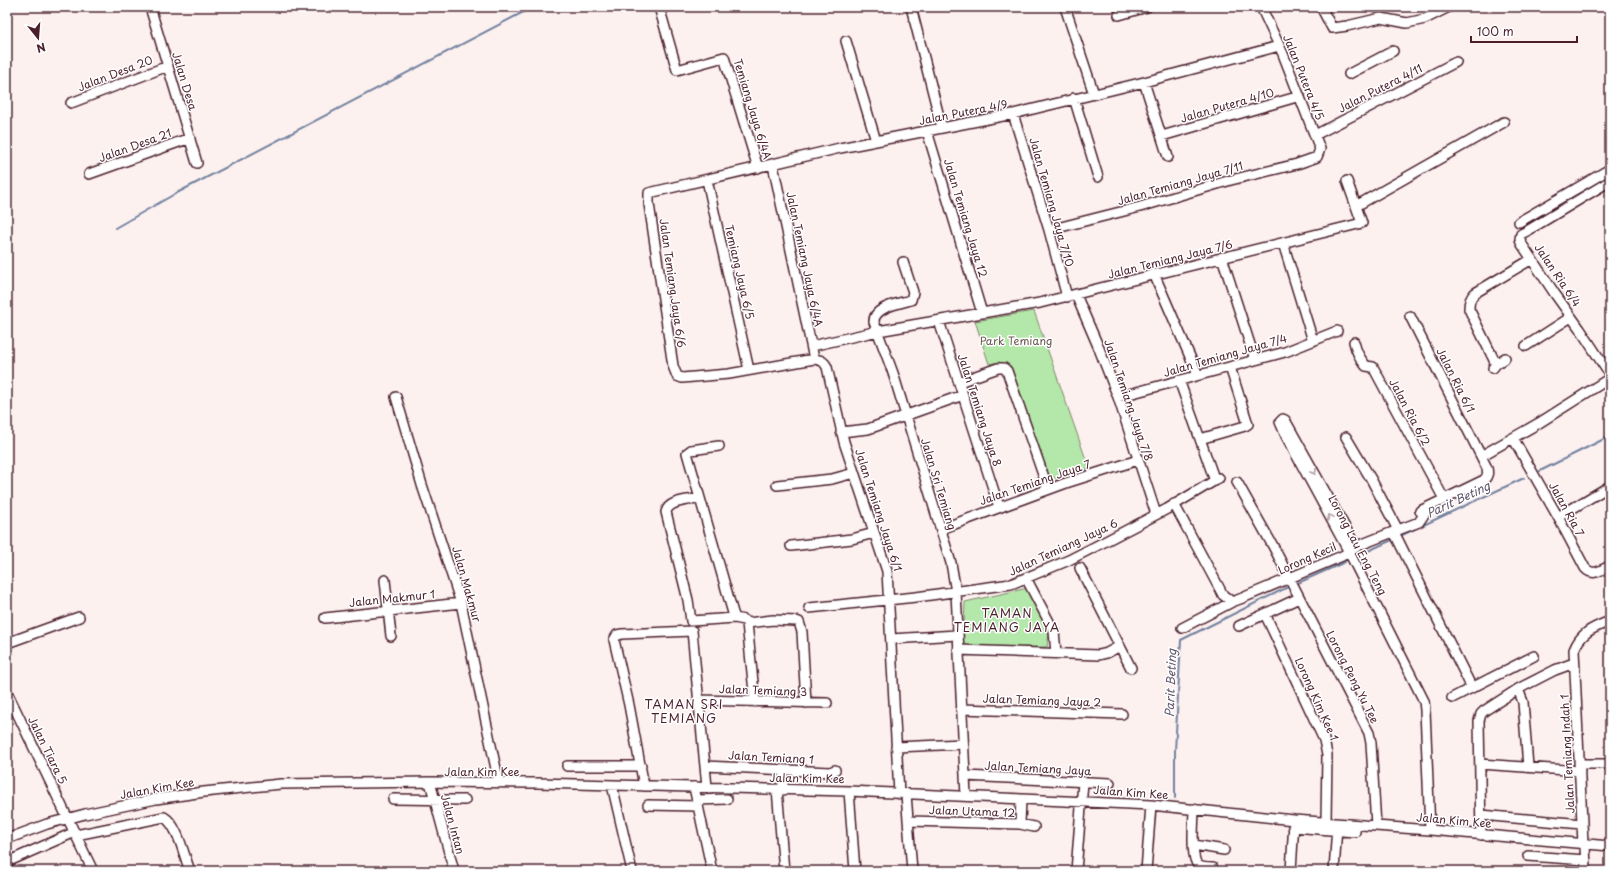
<svg xmlns="http://www.w3.org/2000/svg" width="1617" height="878" viewBox="0 0 1617 878" font-family="'Playpen Sans',sans-serif">
<rect width="100%" height="100%" fill="#fdf1f0"/>
<filter id="ink" filterUnits="userSpaceOnUse"><feTurbulence type="fractalNoise" baseFrequency=".025" numOctaves="2"/><feDisplacementMap in="SourceGraphic" scale="8" xChannelSelector="R" yChannelSelector="G"/><feConvolveMatrix kernelMatrix="1 2 1 2 8 2 1 2 1" color-interpolation-filters="sRGB"/></filter>
<g filter="url(#ink)">
<!-- green -->
<path fill="#b4e8aa" stroke="#7f846a" d="M1034,311L1089,468L1057,479L1048,474L1011,366L999,362L989,364L975,321Z
M1028,588L1049,634L1047,647L963,648L965,602Z"/>
<g fill="none" stroke-linecap="round" stroke-linejoin="round">
<!-- stream -->
<path stroke="#71819e" stroke-width="2" d="M115,228L173,195L533,7
M1540,471L1610,436
M1400,536L1524,478
M1355,557L1392,540
M1298,583L1345,562
M1175,798V751L1181,640L1288,587"/>
<defs>
<path id="minor" d="M150,7L197,163
M659,7L677,70L724,57L758,168
M911,7L942,128
M1065,7L1094,94
M1321,7L1332,28L1347,26L1381,18L1407,23L1425,19L1449,7
M1119,15L1147,7
M846,41L876,141
M1349,74L1393,51
M1144,82L1168,157
M1074,98L1098,177
M71,103L168,66
M1013,114L1049,230L1067,297
M927,131L982,313
M1315,135L1456,62
M1162,136L1300,96
M773,165L814,359
M89,174L190,138
M707,180L749,370
M1610,181L1527,231L1521,234L1520,239L1521,243L1555,294L1580,329L1610,375
M1356,206L1504,122
M1519,222L1610,169
M1049,230L1140,207L1231,180L1297,164L1317,157L1320,149L1283,54L1261,7
M1283,243L1313,341
M1222,257L1255,360
M903,262L913,292L911,300C900,303 873,307 874,322L893,373L951,563L956,592L966,796
M1154,274L1198,375
M1076,295L1098,346L1118,397L1156,514
M1410,316L1487,468C1488,473 1488,476 1484,480L1420,511
M939,321L999,507
M1354,342C1356,351 1360,359 1366,366L1373,367L1444,499
M816,345L878,331L1040,303L1362,223L1347,181
M1526,346L1571,317
M1496,364L1469,309C1469,302 1470,298 1475,293L1532,259
M1493,368L1496,364L1505,358
M1179,380L1215,481
M959,382L998,368H1004L1007,371L1048,489
M396,397L422,485L461,603L499,783
M1118,397L1285,352L1337,331
M841,432L868,429L963,395
M1513,438L1558,517L1585,568C1593,577 1601,570 1610,566
M1200,439L1245,426L1248,424L1230,367
M719,446L691,450L687,453L733,613L735,618L744,620L747,623
M1481,456L1539,423L1610,378
M1237,482L1273,546L1369,733L1371,743L1376,826
M777,485L832,479L854,473
M699,498C688,501 669,500 666,512L688,600L691,621L735,618
M1174,504L1223,595L1232,602L1240,599L1342,556L1360,545L1398,530L1371,479L1346,437
M1558,517L1610,486
M941,529L1066,483L1138,460
M1398,530L1419,522L1429,507
M1394,532L1472,688
M791,546L852,539L874,533
M1356,547L1285,420L1283,419L1280,422L1286,436L1349,552L1424,701L1425,710L1430,830
M1080,568L1131,668
M1026,578L1054,631L1056,653
M385,580L391,636
M809,608L916,597L1011,584L1069,560L1104,542L1167,509L1219,478
M1265,614L1324,740L1327,755L1326,822
M325,618L461,603
M747,623L773,620L796,621L799,622L802,632L806,703
M747,623L755,702
M1239,626L1299,598
M1182,628L1232,602
M891,639L957,635
M7,643L79,617
M958,650L1099,655L1107,653L1120,646
M1518,689L1523,702L1528,767
M7,692L93,871
M1452,698L1534,656
M698,700L827,703
M961,709L1122,714
M896,747L963,744
M1480,764L1580,771
M1579,764H1610
M567,766H641
M705,766L830,772L835,770
M783,770V790
M965,776L1110,783
M430,782L454,871
M612,785L632,871
M644,786L629,705L614,640L617,635L622,634L692,631L707,787
M694,787L712,871
M777,789L784,871
M849,791L855,871
M899,794L887,571L844,442L827,367C824,361 821,360 814,359L729,374L682,378L677,376L673,366L649,204V193L840,148L1013,114L1144,82L1279,46
M906,794L912,871
M393,799L465,800
M697,800L727,799
M648,805L698,806
M1194,809C1194,820 1190,858 1198,865C1201,868 1208,868 1213,868
M1481,815L1582,824
M909,821L1020,824L1034,827
M1020,824L1021,799
M1293,827L1355,832
M76,835L164,817C178,825 184,856 190,871
M1481,835L1479,721L1481,714L1484,711L1518,689L1555,670L1574,663
M7,839L47,824L85,814L156,799L204,792L281,784L430,782L537,783L849,791L1151,805L1294,820L1430,830L1610,846
M1583,844L1574,650C1581,632 1593,628 1610,621
M1585,844L1586,871
M1194,845L1224,850
M1528,856L1586,860
M7,862L75,832
M1076,871L1083,782
M1146,871L1151,805
M1291,871L1294,822
M1334,871L1337,826"/>
</defs>
<!-- minor casing -->
<use href="#minor" stroke="#4a1f2b" stroke-width="12"/>
<!-- minor -->
<use href="#minor" stroke="#fff" stroke-width="9"/>
</g>
<!-- one-way arrows -->
<defs><path id="oneway-chevron" d="M-2-3.5L2.5 0L-2 3.5" fill="none" stroke-width="1.6" stroke-linecap="round" stroke-linejoin="round"/></defs>
<g stroke="#ae9aa0">
<use href="#oneway-chevron" transform="translate(1314 472) rotate(61)"/>
<use href="#oneway-chevron" transform="translate(1330 517) rotate(-118)"/>
</g>
</g>
<g text-anchor="middle" dominant-baseline="central" stroke-width="3" stroke-linejoin="round" paint-order="stroke">
<!-- street labels -->
<g font-size="11" fill="#4a1f2b" stroke="#fff">
<text transform="translate(115 73) rotate(-21)">Jalan Desa 20</text>
<text transform="translate(1304 77) rotate(68)">Jalan Putera 4/5</text>
<text transform="translate(185 81) rotate(73)">Jalan Desa</text>
<text transform="translate(1380 88) rotate(-27)">Jalan Putera 4/11</text>
<text transform="translate(1227 105) rotate(-16)">Jalan Putera 4/10</text>
<text transform="translate(753 109) rotate(73)">Temiang Jaya 6/4A</text>
<text transform="translate(963 112) rotate(-11)">Jalan Putera 4/9</text>
<text transform="translate(135 145) rotate(-20)">Jalan Desa 21</text>
<text transform="translate(1180 183) rotate(-16)">Jalan Temiang Jaya 7/11</text>
<text transform="translate(1052 202) rotate(74)">Jalan Temiang Jaya 7/10</text>
<text transform="translate(966 218) rotate(73)">Jalan Temiang Jaya 12</text>
<text transform="translate(805 259) rotate(78)">Jalan Temiang Jaya 6/4A</text>
<text transform="translate(1170 259) rotate(-14)">Jalan Temiang Jaya 7/6</text>
<text transform="translate(740 272) rotate(77)">Temiang Jaya 6/5</text>
<text transform="translate(1558 275) rotate(56)">Jalan Ria 6/4</text>
<text transform="translate(673 283) rotate(82)">Jalan Temiang Jaya 6/6</text>
<text transform="translate(1225 355) rotate(-16)">Jalan Temiang Jaya 7/4</text>
<text transform="translate(1456 380) rotate(63)">Jalan Ria 6/1</text>
<text transform="translate(1129 400) rotate(71)">Jalan Temiang Jaya 7/8</text>
<text transform="translate(980 410) rotate(72)">Jalan Temiang Jaya 8</text>
<text transform="translate(1410 412) rotate(62)">Jalan Ria 6/2</text>
<text transform="translate(1035 482) rotate(-19)">Jalan Temiang Jaya 7</text>
<text transform="translate(939 484) rotate(73)">Jalan Sri Temiang</text>
<text transform="translate(1567 509) rotate(61)">Jalan Ria 7</text>
<text transform="translate(879 510) rotate(72)">Jalan Temiang Jaya 6/1</text>
<text transform="translate(1358 545) rotate(62)">Lorong Lau Eng Teng</text>
<text transform="translate(1063 547) rotate(-25)">Jalan Temiang Jaya 6</text>
<text transform="translate(1307 558) rotate(-24)">Lorong Kecil</text>
<text transform="translate(467 584) rotate(74)">Jalan Makmur</text>
<text transform="translate(392 598) rotate(-6)">Jalan Makmur 1</text>
<text transform="translate(1353 677) rotate(63)">Lorong Peng Yu Tee</text>
<text transform="translate(763 690) rotate(2)">Jalan Temiang 3</text>
<text transform="translate(1317 699) rotate(66)">Lorong Kim Kee 1</text>
<text transform="translate(1042 700) rotate(2)">Jalan Temiang Jaya 2</text>
<text transform="translate(48 750) rotate(64)">Jalan Tiara 5</text>
<text transform="translate(1567 754) rotate(-93)">Jalan Temiang Indah 1</text>
<text transform="translate(771 757) rotate(3)">Jalan Temiang 1</text>
<text transform="translate(1038 768) rotate(3)">Jalan Temiang Jaya</text>
<text x="482" y="771">Jalan Kim Kee</text>
<text transform="translate(807 778) rotate(1)">Jalan Kim Kee</text>
<text transform="translate(157 788) rotate(-10)">Jalan Kim Kee</text>
<text transform="translate(1131 792) rotate(4)">Jalan Kim Kee</text>
<text transform="translate(972 811) rotate(2)">Jalan Utama 12</text>
<text transform="translate(1454 820) rotate(5)">Jalan Kim Kee</text>
<text transform="translate(453 824) rotate(75)">Jalan Intan</text>
</g>
<!-- park labels -->
<g font-size="11" fill="#6a5b51" stroke="#fff">
<text x="1016" y="340">Park Temiang</text>
</g>
<!-- water labels -->
<g font-size="12" font-style="italic" fill="#61586e" stroke="#fff">
<text transform="translate(1458 499) rotate(-25)">Parit Beting</text>
<text transform="translate(1170 683) rotate(-88)">Parit Beting</text>
</g>
<!-- neighbourhood labels -->
<g font-size="12" letter-spacing="1" fill="#4a1f2b" stroke="#fff">
<text x="1007" y="613">TAMAN<tspan x="1007" dy="14">TEMIANG JAYA</tspan></text>
<text x="684" y="704">TAMAN SRI<tspan x="684" dy="14">TEMIANG</tspan></text>
</g>
</g>
<!-- margin -->
<rect width="1617" height="878" fill="none" stroke="#fff" stroke-width="24"/>
<rect x="12" y="12" width="1593" height="854" fill="none" stroke="#4a1f2b" stroke-width="1.5" filter="url(#ink)"/>
<!-- north arrow -->
<g transform="translate(38 38) rotate(163)" stroke="#ffffff" stroke-width="3" paint-order="stroke">
<path d="M0-3L7 15L0 10L-7 15Z" fill="#4a1f2b"/>
<text y="-6" font-size="11" font-weight="bold" text-anchor="middle" fill="#4a1f2b">N</text>
</g>
<!-- scale -->
<path d="M1471 36v6h106v-6" fill="none" stroke="#4a1f2b" stroke-width="2"/>
<text x="1477" y="36" font-size="12" fill="#4a1f2b" stroke="#ffffff" stroke-width="3" paint-order="stroke">100 m</text>
</svg>
